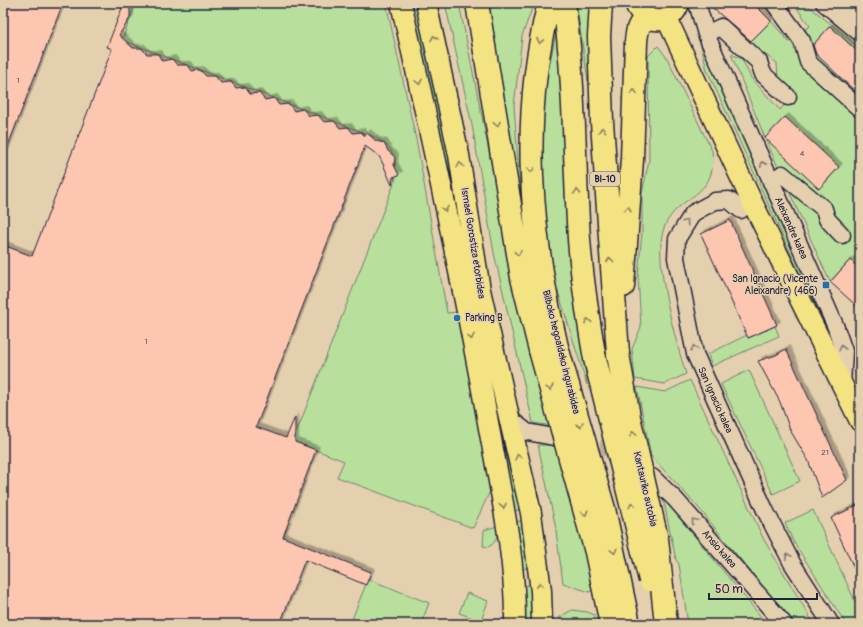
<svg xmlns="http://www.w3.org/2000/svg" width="863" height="627" viewBox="0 0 863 627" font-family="Pangolin,sans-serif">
<defs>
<filter id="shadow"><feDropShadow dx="3.5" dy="-3.5" stdDeviation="0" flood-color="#0004"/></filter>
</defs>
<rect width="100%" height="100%" fill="#e4d0af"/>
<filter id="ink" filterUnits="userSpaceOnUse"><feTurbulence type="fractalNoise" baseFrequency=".025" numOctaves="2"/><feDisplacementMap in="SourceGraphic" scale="8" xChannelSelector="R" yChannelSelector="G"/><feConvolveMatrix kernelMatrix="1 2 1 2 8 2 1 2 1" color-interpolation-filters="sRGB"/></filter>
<g filter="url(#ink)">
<!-- green -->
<path fill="#b8e09c" stroke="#6d816c" d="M136,3H386L417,144L447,313L457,312L491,489L473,528L337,477L344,461L293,441L393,186C399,160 395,146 370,135L122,40Z
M407,3H418L484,329L522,509L510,512Z
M445,3H459L508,246L553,426L533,423L494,253L472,125Z
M489,3H534L522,36L514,106L521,202Z
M576,3H593L588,81Z
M793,3H805L860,48V270L850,260L830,282L765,138L731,54L742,59L751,78L780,110L794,93L778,80L777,63L749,43L771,21L789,42L810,26Z
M694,17L831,330L838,357L707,70Z
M556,33L564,87L573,268L587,385L556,285L546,229L539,165L546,82Z
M658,46L667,58L712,151C719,199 677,193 664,228C652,259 676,342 686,374L665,384L635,379L632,349L641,327L638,276L642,232V194L649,160L648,56Z
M775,326L779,336L712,366L708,354L747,335L749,338Z
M749,370L800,481L773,494L721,384Z
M690,380L764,540L814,624H793L698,507L651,456L637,387L665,392Z
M538,445H557L578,515L594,589L589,592L563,583L555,524Z
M663,498L757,612L767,624L705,623L688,624L679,564L676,560Z
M813,510L860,612V624H846L793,541L785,523Z
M525,520L529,567L521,570L511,523Z
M497,526C498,535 497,543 488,547L483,546L484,530Z
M368,579L429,603L421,624H350Z
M527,585L530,586L532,589L534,624H522L523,586Z
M467,593L488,601L481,621L489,624H479L481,621L459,613Z
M572,610L587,612L600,617L601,624H560V617Z"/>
<!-- building -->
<path fill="#fdc6b0" stroke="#22223b" filter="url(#shadow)" d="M3,3H63L4,156L3,155Z
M124,3H130V18L119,35L133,48H141L147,54H158L162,61L172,59L177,65H188L192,71L200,70L206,76H215L221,83L231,82L236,88L245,87L250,94L259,93L265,100L274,98L279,105L289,104L294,111L303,109L309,116L318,115L324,122L334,121L340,128L348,127L353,133L361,132L365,136L367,133L376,141L384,143L388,151L395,157L394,165L399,175L393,177L392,185L383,164L379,156L365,146L256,427L286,438L295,417V442L316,450L283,537L371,572L366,585L305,560L280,624H3V245L32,256L112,49L107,47Z
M707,3H753L771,21L751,41Z
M830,26L860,54V96L816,54L813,45Z
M785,117L839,167L819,189L765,138Z
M730,220L777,325L748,338L701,234Z
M850,260L860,270V309L830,282Z
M786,349L847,480L822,498L808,460L790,430L780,402L758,361L776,355Z
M860,504V581L831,518Z"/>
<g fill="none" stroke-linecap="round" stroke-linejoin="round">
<!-- minor-tunnel -->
<path stroke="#bdad98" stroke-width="16" stroke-dasharray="16 8" stroke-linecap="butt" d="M576,441L613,450L626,455"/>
<defs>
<path id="minor" d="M697,3L706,34L835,325L844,351L842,385
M774,3L802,41L808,62L860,109
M824,3L860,33
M837,14L855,7L860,12
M706,34L721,27L759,62L763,74L788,97
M771,182L782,174L824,209L827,219L842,235
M741,210L729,200L715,201L693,213L677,239L676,258L695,354L765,510L792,563L831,624
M509,418L527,432L559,438
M652,477L675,499L784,624"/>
<path id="major" d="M401,3C432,140 462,278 487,417C499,485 516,555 515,624
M426,3L459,155L480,290L531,513L541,591L542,624
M635,3C643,25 672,27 679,3
M667,19L753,204L860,421"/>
<path id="highway" d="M477,3L522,278L540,350
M549,3C520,118 530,233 557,347
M564,3C575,82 574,160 579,239C582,280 588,319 595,359
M601,3L599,36L602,122L618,354
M623,286L632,159L636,42C637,33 637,22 648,19"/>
</defs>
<!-- minor casing -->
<use href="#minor" stroke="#22223b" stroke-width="19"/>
<!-- major casing -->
<use href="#major" stroke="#22223b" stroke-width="23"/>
<!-- highway casing -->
<use href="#highway" stroke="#22223b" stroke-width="25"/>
<!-- minor -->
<use href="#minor" stroke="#e4d0af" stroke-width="16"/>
<!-- major -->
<use href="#major" stroke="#f4e382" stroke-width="20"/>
<!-- highway -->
<use href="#highway" stroke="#f4e382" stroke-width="22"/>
<defs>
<path id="highway-bridge" d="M557,347L604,509L629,624
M540,350L596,552L611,624
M618,354L629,417L657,539L666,624
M595,359L650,580"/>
</defs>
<!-- highway-bridge casing -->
<use href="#highway-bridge" stroke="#22223b" stroke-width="25" stroke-linecap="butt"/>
<!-- highway-bridge -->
<use href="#highway-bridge" stroke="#f4e382" stroke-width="22"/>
</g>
<!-- one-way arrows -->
<defs><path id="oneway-chevron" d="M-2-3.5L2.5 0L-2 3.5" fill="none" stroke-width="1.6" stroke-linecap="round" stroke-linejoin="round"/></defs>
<g stroke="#8b825e">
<use href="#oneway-chevron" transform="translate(434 38) rotate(-102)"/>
<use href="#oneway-chevron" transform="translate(540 41) rotate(101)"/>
<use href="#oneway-chevron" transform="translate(419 82) rotate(78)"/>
<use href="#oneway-chevron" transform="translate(634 92) rotate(-88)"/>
<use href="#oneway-chevron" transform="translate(497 124) rotate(81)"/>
<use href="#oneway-chevron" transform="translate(602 130) rotate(-93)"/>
<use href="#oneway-chevron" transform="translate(460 165) rotate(-99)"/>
<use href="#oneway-chevron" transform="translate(531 170) rotate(88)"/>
<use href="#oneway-chevron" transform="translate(577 192) rotate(-92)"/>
<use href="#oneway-chevron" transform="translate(445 209) rotate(78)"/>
<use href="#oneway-chevron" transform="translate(628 209) rotate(-86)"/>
<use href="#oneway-chevron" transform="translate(518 253) rotate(81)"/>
<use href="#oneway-chevron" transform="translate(610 260) rotate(-94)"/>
<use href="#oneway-chevron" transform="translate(588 321) rotate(-100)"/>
<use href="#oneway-chevron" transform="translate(471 337) rotate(78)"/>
<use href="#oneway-chevron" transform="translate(550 388) rotate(74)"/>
<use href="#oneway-chevron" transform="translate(580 425) rotate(74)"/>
<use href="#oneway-chevron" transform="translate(633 434) rotate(-103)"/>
<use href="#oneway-chevron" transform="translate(518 457) rotate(-103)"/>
<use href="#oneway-chevron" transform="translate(632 505) rotate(-103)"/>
<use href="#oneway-chevron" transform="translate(503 506) rotate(80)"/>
<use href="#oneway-chevron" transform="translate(585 513) rotate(75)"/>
<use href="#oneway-chevron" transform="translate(614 551) rotate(76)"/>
<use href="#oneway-chevron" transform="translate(540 585) rotate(-97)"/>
</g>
<g stroke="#837975">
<use href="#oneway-chevron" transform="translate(763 164) rotate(-114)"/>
<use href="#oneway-chevron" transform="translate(686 222) rotate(-56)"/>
<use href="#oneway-chevron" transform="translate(694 348) rotate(-103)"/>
<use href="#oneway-chevron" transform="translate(842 348) rotate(-103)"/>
<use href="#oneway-chevron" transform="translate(694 521) rotate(-131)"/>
<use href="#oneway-chevron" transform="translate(788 556) rotate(-117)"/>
</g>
</g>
<!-- markers -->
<g fill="#1f6fb2" stroke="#e4d0af" stroke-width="1.5">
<rect x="822" y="281" width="8" height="8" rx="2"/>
<circle cx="457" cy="318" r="4"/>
</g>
<g text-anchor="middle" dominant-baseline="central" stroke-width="3" stroke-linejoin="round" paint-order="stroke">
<!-- number labels -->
<g font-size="8" fill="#594b58">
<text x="18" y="80">1</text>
<text x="802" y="153">4</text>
<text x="146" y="341">1</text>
<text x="825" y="452">21</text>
</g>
<!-- shield labels -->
<rect fill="#e4d0af" stroke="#5c565e" stroke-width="1" x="590" y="172" width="30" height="14" rx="3"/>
<g font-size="9" font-weight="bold" fill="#22223b">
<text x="605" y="179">BI-10</text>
</g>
<!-- street labels -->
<g font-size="10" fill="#22223b" stroke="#e4d0af">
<text transform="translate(791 228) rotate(66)">Aleixandre kalea</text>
<text transform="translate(473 243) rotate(81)">Ismael Gorostiza etorbidea</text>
<text transform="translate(561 352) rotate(76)">Bilboko hegoaldeko ingurabidea</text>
<text transform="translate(715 400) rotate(66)">San Ignacio kalea</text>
<text transform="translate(645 489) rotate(77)">Kantauriko autobia</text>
<text transform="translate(719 549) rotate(49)">Ansio kalea</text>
</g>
<!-- poi labels -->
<g font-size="10" fill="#22223b" stroke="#e4d0af" text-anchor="end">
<text x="818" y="279">San Ignacio (Vicente<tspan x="818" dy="12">Aleixandre) (466)</tspan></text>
<text x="465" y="318" text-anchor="start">Parking B</text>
</g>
</g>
<!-- margin -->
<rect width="863" height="627" fill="none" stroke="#e4d0af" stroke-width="16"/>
<rect x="8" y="8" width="847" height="611" fill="none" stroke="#22223b" stroke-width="1.5" filter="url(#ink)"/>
<!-- scale -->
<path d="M709 593v6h108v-6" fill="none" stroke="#22223b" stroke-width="2"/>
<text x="715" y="593" font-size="12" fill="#22223b" stroke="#e4d0af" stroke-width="3" paint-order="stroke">50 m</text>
</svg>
